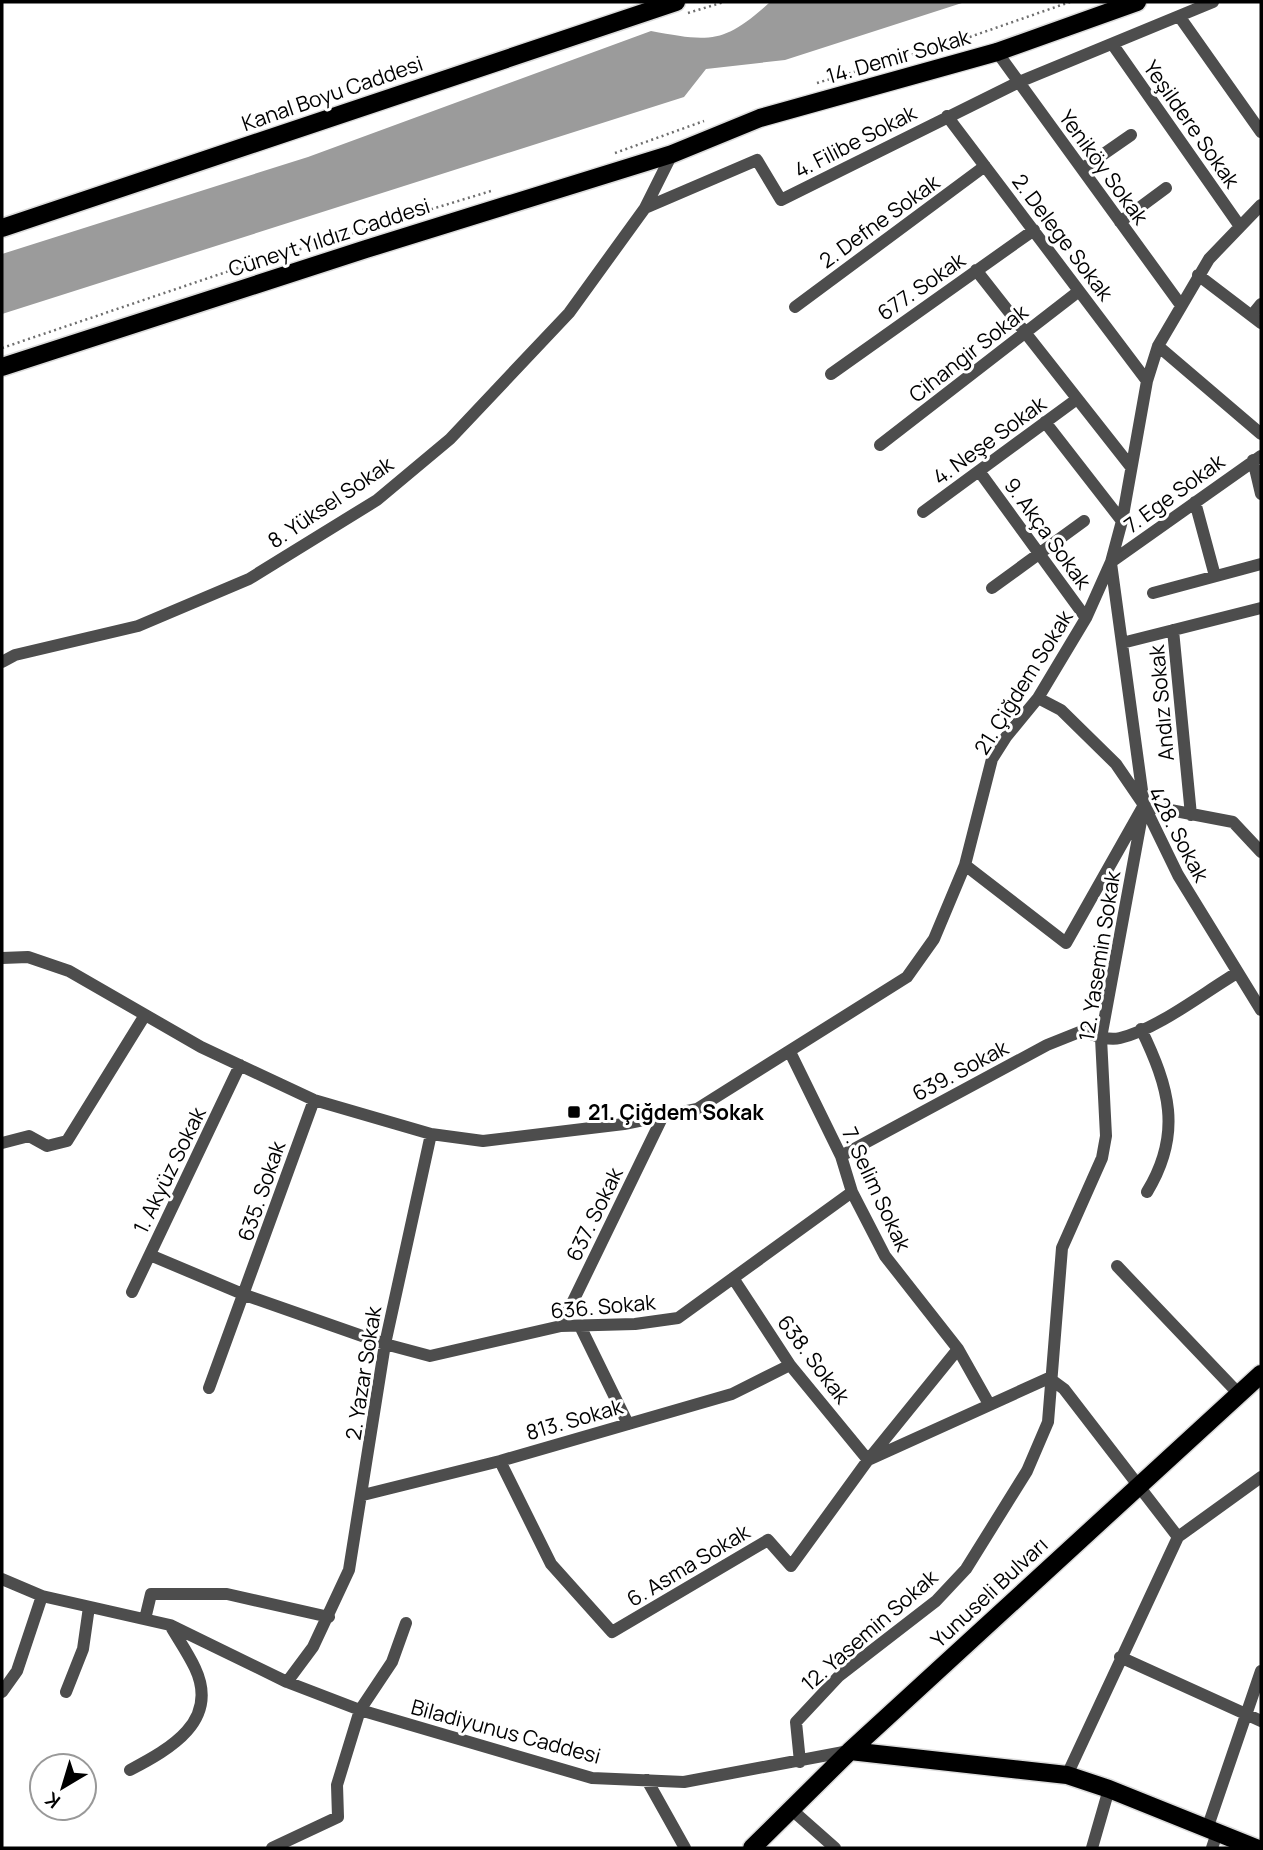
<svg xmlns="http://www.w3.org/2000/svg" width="1263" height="1850" viewBox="0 0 1263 1850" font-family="Manrope,sans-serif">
<rect width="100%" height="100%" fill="#fff"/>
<!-- water -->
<path fill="#9b9b9b" d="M770,2H965L785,60L706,69L684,97L2,314V254L308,157L651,31C710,42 724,44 770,2Z"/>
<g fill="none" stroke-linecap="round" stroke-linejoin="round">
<defs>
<path id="major" d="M2,228L676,2
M2,367L366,249L672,154L760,118L997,52L1137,2
M850,1751L1067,1775L1109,1789L1256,1848
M752,1848L850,1751L1261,1374"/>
</defs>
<!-- major casing -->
<use href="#major" stroke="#dbdbdb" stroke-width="21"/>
<!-- path -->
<path stroke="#6f6f6f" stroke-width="2.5" stroke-dasharray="2 3.5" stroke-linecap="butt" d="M688,13L724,2
M817,83L961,40L1070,2
M615,153L704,121
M2,348L238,268L491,191"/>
<!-- minor -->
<path stroke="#4d4d4d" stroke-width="12" d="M1179,16L1261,132
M1113,45L1239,225
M997,52L1180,304
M947,116L1147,381
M1082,169L1131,135
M645,208L757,160L781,200L1019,82L1213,2
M1120,222L1166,188
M976,270L1131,467
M1198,275L1261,323
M795,307L985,166
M1252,315L1261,304
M1158,346L1261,434
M831,374L1034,230
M1045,422L1122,521
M880,445L1079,291
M1253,460L1261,494
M979,471L1086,618
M1195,502L1215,576
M923,512L1077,399
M1111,562L1261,456
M992,588L1084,521
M1153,593L1261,564
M1173,630L1191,815
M1122,643L1261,608
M2,662L15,655L138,626L249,579L377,500L450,439L569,313L645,208L672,154
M1038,698L1061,710L1116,764L1144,805L1178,875L1261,1010
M1144,805L1233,822L1261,852
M965,865L1066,943L1144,805L1111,563
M2,958L28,957L69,971L201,1047L314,1100L431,1134L483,1141L624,1124L697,1109L907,977L934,939L965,865L992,759L1006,737L1038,698L1086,618L1111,562L1122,521L1147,381L1158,346L1209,259L1261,205
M1141,1029C1169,1087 1183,1133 1147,1192
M790,1052L841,1156L852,1192L885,1256L958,1349L989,1404
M2,1143L29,1136L47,1146L67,1141L145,1015
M841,1156L1047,1045L1082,1031C1094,1035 1108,1041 1120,1038C1158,1029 1203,993 1237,973
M150,1255L245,1295L385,1344L430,1356L561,1326L635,1324L678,1318L852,1192
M1117,1266L1238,1393
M733,1278L790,1365L868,1460L1049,1378L1064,1389L1178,1537L1261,1477
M132,1292L240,1065
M561,1326L662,1118
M581,1328L628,1424
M209,1388L314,1100
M500,1461L551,1564L612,1632L768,1540L791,1566L868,1460L958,1349
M363,1495L500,1461L732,1394L790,1365
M2,1579L42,1596L170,1625L287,1682L360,1710L592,1778L684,1782L849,1751
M145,1619L151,1594H227L329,1617
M1120,1657L1261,1721
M287,1682L313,1647L349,1570L385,1344L431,1134
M2,1692L17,1671L42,1596
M66,1692L83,1649L89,1607
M800,1762L796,1722L839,1676L936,1601L966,1569L1027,1471L1048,1422L1062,1248L1102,1158L1106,1136L1101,1038L1144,805
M130,1770C170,1749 220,1721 195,1668C188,1653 178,1639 170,1625
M1067,1775L1178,1537
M647,1780L685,1848
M792,1810L835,1848
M1207,1829L1261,1671
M272,1848L338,1817L337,1785L360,1710L392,1662L406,1623
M1092,1848L1109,1789
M1212,1848L1217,1833"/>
<!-- major -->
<use href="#major" stroke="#000" stroke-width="18"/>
</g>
<!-- markers -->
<rect fill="#000" stroke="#fff" stroke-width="2.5" x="567" y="1105" width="14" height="14" rx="3.5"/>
<g text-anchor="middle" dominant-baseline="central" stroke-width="6" stroke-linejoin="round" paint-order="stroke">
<!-- street labels -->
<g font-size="21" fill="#000" stroke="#fff">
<text transform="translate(898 56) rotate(-16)">14. Demir Sokak</text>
<text transform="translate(332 93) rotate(-19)">Kanal Boyu Caddesi</text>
<text transform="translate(1192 124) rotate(55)">Yeşildere Sokak</text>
<text transform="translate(855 141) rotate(-27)">4. Filibe Sokak</text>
<text transform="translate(1104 167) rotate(54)">Yeniköy Sokak</text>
<text transform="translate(879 221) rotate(-36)">2. Defne Sokak</text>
<text transform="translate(329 237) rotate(-18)">Cüneyt Yıldız Caddesi</text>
<text transform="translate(1063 237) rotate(53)">2. Delege Sokak</text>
<text transform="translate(921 286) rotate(-35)">677. Sokak</text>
<text transform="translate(968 353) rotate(-38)">Cihangir Sokak</text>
<text transform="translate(989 440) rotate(-36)">4. Neşe Sokak</text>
<text transform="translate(1174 493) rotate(-36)">7. Ege Sokak</text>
<text transform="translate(330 502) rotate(-34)">8. Yüksel Sokak</text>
<text transform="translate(1048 533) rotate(54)">9. Akça Sokak</text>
<text transform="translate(1023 682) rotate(-58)">21. Çiğdem Sokak</text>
<text transform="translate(1161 703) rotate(-95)">Andız Sokak</text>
<text transform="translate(1179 834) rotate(62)">428. Sokak</text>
<text transform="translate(1099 956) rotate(-81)">12. Yasemin Sokak</text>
<text transform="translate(960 1070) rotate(-28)">639. Sokak</text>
<text transform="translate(169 1170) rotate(-64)">1. Akyüz Sokak</text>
<text transform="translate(877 1189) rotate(65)">7. Selim Sokak</text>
<text transform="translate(261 1191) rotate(-71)">635. Sokak</text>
<text transform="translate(594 1214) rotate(-64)">637. Sokak</text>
<text transform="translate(603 1306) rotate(-5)">636. Sokak</text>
<text transform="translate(814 1359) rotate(53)">638. Sokak</text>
<text transform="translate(363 1373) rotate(-81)">2. Yazar Sokak</text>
<text transform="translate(574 1419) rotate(-16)">813. Sokak</text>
<text transform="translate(688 1565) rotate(-31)">6. Asma Sokak</text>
<text transform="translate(989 1592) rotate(-43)">Yunuseli Bulvarı</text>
<text transform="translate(869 1630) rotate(-41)">12. Yasemin Sokak</text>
<text transform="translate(506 1731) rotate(15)">Biladiyunus Caddesi</text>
</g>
<!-- poi labels -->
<g font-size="21" font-weight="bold" fill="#000" stroke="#fff" text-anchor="start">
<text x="588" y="1112">21. Çiğdem Sokak</text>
</g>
</g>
<!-- border -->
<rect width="1263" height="1850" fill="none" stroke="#000000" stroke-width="7"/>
<!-- north arrow -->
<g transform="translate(63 1787) rotate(218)"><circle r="33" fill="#ffffff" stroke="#999999" stroke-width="2"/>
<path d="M0-5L12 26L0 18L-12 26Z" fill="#000000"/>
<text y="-10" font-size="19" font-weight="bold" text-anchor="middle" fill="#000000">K</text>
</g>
</svg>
